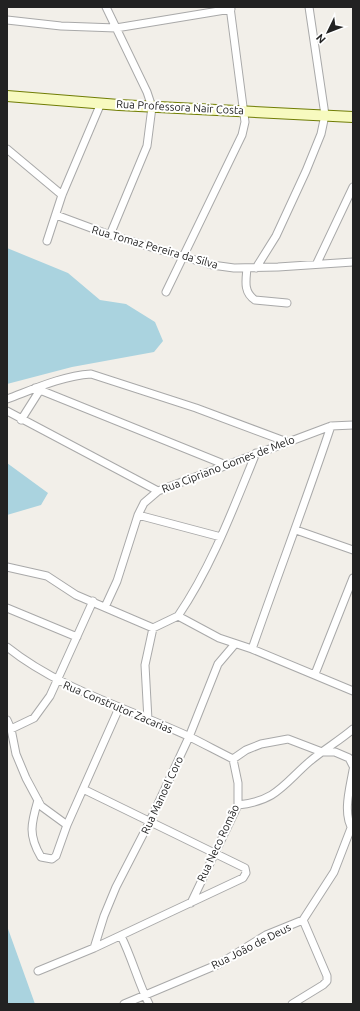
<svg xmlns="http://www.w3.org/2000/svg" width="360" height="1011" viewBox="0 0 360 1011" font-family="Ubuntu,sans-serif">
<rect width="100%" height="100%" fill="#f2efe9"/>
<!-- water -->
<path fill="#aad3df" d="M7,248L68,273L100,300L126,304L155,322L163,341L154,352L72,367L7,384Z
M7,463L48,493L41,505L7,515Z
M7,926L35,1004H7Z"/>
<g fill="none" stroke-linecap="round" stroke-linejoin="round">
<defs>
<path id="minor" d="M106,7L147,92L152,107L147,146L110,235
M7,20L61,26L116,28L231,9
M7,149L62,195
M56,215L110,235L212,265L234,268L278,267L353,262
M47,241L62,195L101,103
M317,263L353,187
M247,268C246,280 243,292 255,300L287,303
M256,268L276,236L306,171L321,134L325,115L309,7
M166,292L242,135L245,122L230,7
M35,388L226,465
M7,399C34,389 62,376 91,374L196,408L287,442
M7,411L158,491
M21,420L40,390
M138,515L221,537
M296,530L353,550
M7,567L47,576L76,595L153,628L178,616
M105,607L117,581L138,515L144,503L158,491L331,426L353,425
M7,608L77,637
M178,616L219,638L252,649L353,691
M178,616C212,566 233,509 256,453
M7,647C61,690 128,708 190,737C204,744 219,752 233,759
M252,649C278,574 306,501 331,426
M315,674L353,578
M7,720L11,729L16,754L26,778L41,806L67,825
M148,720L145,665L153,628
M11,729L34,718L50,696L93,601
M38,800C31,824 28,835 41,857L52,859L56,856L67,825L119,708
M238,805C276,801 283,785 309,762C323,750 339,741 353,729
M353,830C342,814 350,788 353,770
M191,903L238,805V783L233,759L246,750L261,744L288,739L322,752H335L349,758L353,766
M121,936C132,958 138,982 149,1004
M94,948L104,916L116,887L150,821L189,737L218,664L235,644
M38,971L94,948L243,878L246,873L245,868L83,789
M124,1004L219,964L266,935L303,920L334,872L351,828
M292,1004L323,985L327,981V976L303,920"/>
<path id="secondary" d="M7,96L119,105L353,117"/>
</defs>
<!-- minor casing -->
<use href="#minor" stroke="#a9a9a9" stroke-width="9"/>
<!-- secondary casing -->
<use href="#secondary" stroke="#707d05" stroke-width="12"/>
<!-- minor -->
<use href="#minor" stroke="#fff" stroke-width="7"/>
<!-- secondary -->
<use href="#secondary" stroke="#f7fabf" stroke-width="10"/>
</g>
<g text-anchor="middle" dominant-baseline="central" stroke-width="4" stroke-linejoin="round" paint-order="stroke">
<!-- street labels -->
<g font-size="11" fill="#222" stroke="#fff">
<text transform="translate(180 107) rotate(3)">Rua Professora Nair Costa</text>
<text transform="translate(155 247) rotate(16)">Rua Tomaz Pereira da Silva</text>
<text transform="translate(228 464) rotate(-21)">Rua Cipriano Gomes de Melo</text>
<text transform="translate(118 707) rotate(23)">Rua Construtor Zacarias</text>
<text transform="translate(162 795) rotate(-65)">Rua Manoel Coro</text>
<text transform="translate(218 843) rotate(-65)">Rua Neco Romão</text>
<text transform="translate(251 946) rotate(-27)">Rua João de Deus</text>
</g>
</g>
<!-- border -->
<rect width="360" height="1011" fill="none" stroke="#222222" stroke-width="16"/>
<!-- north arrow -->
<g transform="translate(328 32) rotate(227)" stroke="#ffffff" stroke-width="3" paint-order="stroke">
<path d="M0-3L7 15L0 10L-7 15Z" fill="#222222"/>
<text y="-6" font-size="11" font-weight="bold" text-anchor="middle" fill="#222222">N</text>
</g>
</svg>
